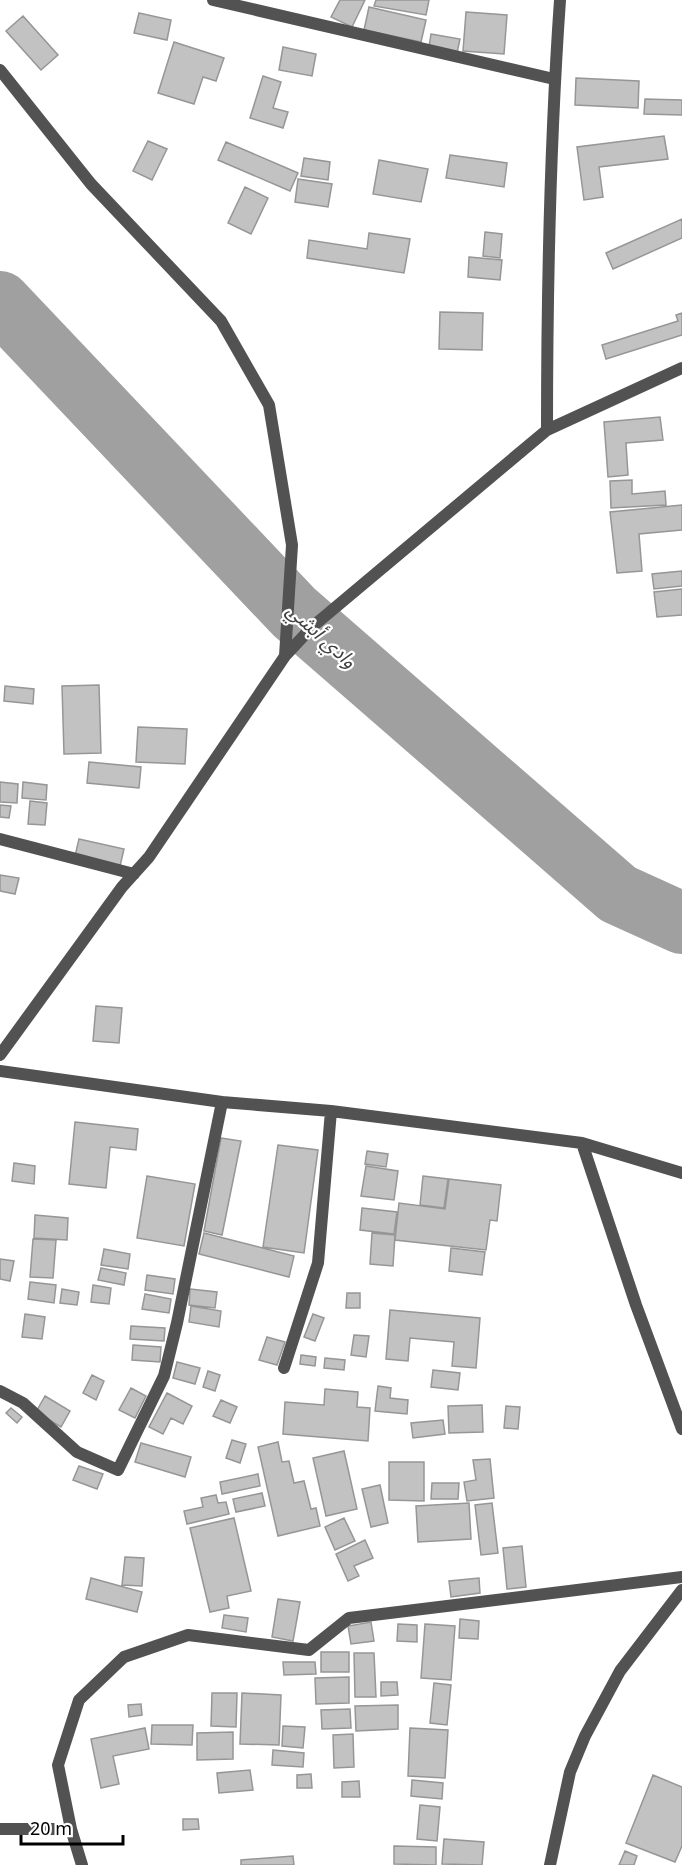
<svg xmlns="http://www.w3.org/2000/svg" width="682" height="1865" viewBox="0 0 682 1865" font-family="'Noto Sans','Noto Sans Arabic',sans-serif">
<rect width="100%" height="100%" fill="#fff"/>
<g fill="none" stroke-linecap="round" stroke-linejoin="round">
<!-- river -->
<path stroke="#a0a0a0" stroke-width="62" d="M0,302L294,612L618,894L682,923"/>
</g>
<!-- building -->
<path fill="#c2c2c2" stroke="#969696" stroke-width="1.5" d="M340,0H365L352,27L331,17Z
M376,0H429L426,15L374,6Z
M369,7L426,20L421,42L364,30Z
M466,12L507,15L504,54L463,51Z
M139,13L171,20L167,40L134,33Z
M23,16L58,55L41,70L6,31Z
M431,34L460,39L457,53L429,47Z
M174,42L224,58L216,81L203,77L194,104L158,93Z
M283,47L316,54L312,76L279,70Z
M263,76L281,82L273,108L288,112L283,128L250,118Z
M576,78L639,81L638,108L575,105Z
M645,99L682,100V115L644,114Z
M664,136L668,159L599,167L603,197L584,200L577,147Z
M148,141L167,149L152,180L133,171Z
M226,142L298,173L290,191L218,160Z
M450,155L507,163L504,187L446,178Z
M304,158L330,162L328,180L301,176Z
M379,160L428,169L421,202L373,194Z
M298,179L332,184L328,207L295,202Z
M245,187L268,198L251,234L228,223Z
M682,219V238L613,269L606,253Z
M485,232L502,234L500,258L483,256Z
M369,233L410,239L404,273L307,258L309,240L367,249Z
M469,257L502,260L500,280L468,277Z
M440,312L483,313L482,350L439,349Z
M682,313V335L606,359L602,345L678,321L676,315Z
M660,417L663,440L626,443L628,475L608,477L604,422Z
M632,480V494L665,491L666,505L611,508L610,481Z
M682,505V530L639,534L642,571L617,573L610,512Z
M682,571V586L654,589L652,574Z
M682,589V615L657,617L654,592Z
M99,685L101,753L64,754L62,686Z
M5,686L34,689L33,704L4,701Z
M138,727L187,729L185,764L136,762Z
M89,762L141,767L139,788L87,783Z
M0,782L18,784L17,803L0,802Z
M23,782L47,785L46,800L22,798Z
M30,801L47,803L45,825L28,824Z
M0,805L11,806L9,818L0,817Z
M79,839L124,849L120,866L75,856Z
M0,875L19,878L15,894L0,891Z
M96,1006L122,1008L119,1043L93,1041Z
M75,1122L138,1129L136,1150L110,1147L106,1188L69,1184Z
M221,1138L241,1141L222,1235L204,1231Z
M278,1145L318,1150L304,1253L263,1247Z
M367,1151L388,1154L386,1167L365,1164Z
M14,1163L35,1166L34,1184L12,1181Z
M366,1166L398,1171L394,1200L361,1196Z
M147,1176L195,1184L184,1246L137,1238Z
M423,1176L448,1179L444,1208L420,1205Z
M449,1179L501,1185L497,1221L490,1220L486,1250L395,1240L399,1203L445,1209Z
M362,1208L397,1212L394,1234L360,1230Z
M35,1215L68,1218L67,1240L34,1238Z
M204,1233L294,1256L289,1277L199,1254Z
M372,1233L395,1235L393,1266L370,1264Z
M33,1239L56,1240L53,1278L30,1277Z
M451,1248L485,1252L482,1275L449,1271Z
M104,1249L130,1254L128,1269L101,1265Z
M0,1259L14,1261L10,1281L0,1279Z
M101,1268L126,1273L124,1285L98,1280Z
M147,1275L175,1279L173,1294L145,1290Z
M30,1282L56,1285L54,1303L28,1299Z
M93,1285L111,1288L109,1304L91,1302Z
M62,1289L79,1292L77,1305L60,1303Z
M190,1289L217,1292L215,1308L189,1305Z
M347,1293H360V1308H346Z
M145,1294L171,1299L169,1313L142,1309Z
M191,1306L221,1311L219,1327L189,1322Z
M390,1310L480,1318L476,1368L452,1366L454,1342L410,1338L408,1361L386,1359Z
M25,1314L45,1317L42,1339L22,1337Z
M313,1314L324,1318L315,1341L304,1337Z
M131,1326L165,1328L164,1341L130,1339Z
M354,1335L369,1336L366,1357L351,1355Z
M267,1337L285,1342L277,1365L259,1360Z
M133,1345L161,1347L160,1362L132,1360Z
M301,1355L316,1357L315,1366L300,1364Z
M325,1358L345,1360L344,1370L324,1368Z
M177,1362L200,1368L195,1384L173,1378Z
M433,1370L460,1373L458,1390L431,1387Z
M208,1371L220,1375L215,1391L203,1387Z
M92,1375L104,1381L96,1400L83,1393Z
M378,1386L391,1388L390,1398L408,1400L407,1414L375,1411Z
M131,1388L146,1396L135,1418L119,1410Z
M325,1389L358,1392L357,1407L370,1408L368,1441L283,1434L285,1402L324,1405Z
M167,1393L192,1406L183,1424L171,1418L163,1434L149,1427Z
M45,1396L70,1411L61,1427L36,1412Z
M221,1400L237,1407L230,1423L213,1416Z
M482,1405L483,1432L449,1433L448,1406Z
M506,1406L520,1407L518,1429L504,1428Z
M11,1408L22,1417L17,1423L6,1413Z
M443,1420L445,1434L413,1438L411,1423Z
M232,1440L246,1444L240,1463L226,1458Z
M278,1442L282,1462L289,1461L294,1483L304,1481L311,1509L316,1508L320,1526L278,1536L258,1447Z
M141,1443L191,1457L185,1477L135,1462Z
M344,1451L357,1509L326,1516L313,1458Z
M490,1459L494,1498L467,1501L464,1482L476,1480L473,1460Z
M389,1462H424V1501L389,1500Z
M79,1466L103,1474L97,1489L73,1480Z
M258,1474L260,1486L222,1494L220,1482Z
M432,1483H459L458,1499H431Z
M380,1485L388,1523L371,1527L362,1489Z
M262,1493L265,1506L236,1512L233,1499Z
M216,1495L218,1503L226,1502L229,1514L187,1524L184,1511L203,1507L201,1498Z
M469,1503L471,1539L418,1542L416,1506Z
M492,1503L498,1553L481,1555L475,1505Z
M234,1518L251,1591L227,1596L229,1608L210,1612L190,1528Z
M344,1518L355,1541L335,1550L325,1527Z
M365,1540L373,1558L354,1566L359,1576L348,1581L336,1554Z
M522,1546L526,1587L507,1589L503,1548Z
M125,1557L144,1558L142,1586L122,1585Z
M91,1578L142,1592L137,1612L86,1599Z
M479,1578L480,1593L451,1597L449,1581Z
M278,1599L300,1602L293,1641L272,1637Z
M224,1615L248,1618L246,1632L222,1628Z
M460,1619L479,1621L478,1639L459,1638Z
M371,1622L374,1641L351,1644L348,1626Z
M398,1624L417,1625V1642L397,1641Z
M425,1624L455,1626L451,1680L421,1678Z
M321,1652H349V1672H321Z
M354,1653H374L376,1697H355Z
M283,1662H315L316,1674L284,1675Z
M349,1677V1703L316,1704L315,1678Z
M381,1682H397L398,1695L381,1696Z
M434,1683L451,1685L447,1725L430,1723Z
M212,1693H237L236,1727L211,1726Z
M242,1693L281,1695L279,1745L240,1744Z
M141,1704L142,1715L129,1717L128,1705Z
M398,1705V1729L356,1731L355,1706Z
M350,1709L351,1728L322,1729L321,1710Z
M152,1725H193L192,1745L151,1744Z
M283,1726L305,1727L303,1748L282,1746Z
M145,1728L149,1749L113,1756L119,1784L101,1788L91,1739Z
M410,1728L448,1730L445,1778L408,1776Z
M233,1732V1759L197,1760V1733Z
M353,1734L354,1767L334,1768L333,1735Z
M273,1750L304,1753L303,1767L272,1765Z
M250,1770L253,1790L219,1793L217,1773Z
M311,1774L312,1788H297V1775Z
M653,1775L682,1787V1846L675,1862L626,1843Z
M412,1780L443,1783L442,1799L411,1796Z
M359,1781L360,1797H342V1782Z
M420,1805L440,1807L437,1841L417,1839Z
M183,1819H198L199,1829L183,1830Z
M444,1839L484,1842L482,1865L442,1864Z
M394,1846L436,1847V1865L394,1864Z
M625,1851L637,1856L634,1865H619Z
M293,1856L294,1865H241V1860Z"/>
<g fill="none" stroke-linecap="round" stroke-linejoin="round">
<!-- minor -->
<path stroke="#525252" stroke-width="12" d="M213,0L554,79
M560,0C550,143 547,287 547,430L682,368
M0,70L91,184L221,321L269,405L292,545L285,656
M0,839L134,874
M0,1055L122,887L149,857L285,656L312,627L547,430
M0,1071L222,1102L331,1111L582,1143L682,1173
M582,1143L636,1305L682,1429
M284,1368L318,1263L331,1111
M0,1391L23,1403L77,1452L118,1470L164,1376L177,1323L222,1102
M0,1829H71L82,1865
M71,1829L58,1765L79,1700L124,1657L188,1635L309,1650L349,1618L682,1577
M550,1865L570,1772L585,1736L620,1671L682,1590"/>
</g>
<g text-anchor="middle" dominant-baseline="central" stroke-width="4.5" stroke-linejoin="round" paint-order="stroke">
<!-- water labels -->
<g font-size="20" font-style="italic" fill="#414141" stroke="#fff">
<text transform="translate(322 635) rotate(42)">وادي أبشي</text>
</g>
</g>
<!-- scale -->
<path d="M21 1835v9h102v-9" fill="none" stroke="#000000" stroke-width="3"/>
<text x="30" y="1835" font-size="18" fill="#000000" stroke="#ffffff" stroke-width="4.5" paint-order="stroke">20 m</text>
</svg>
